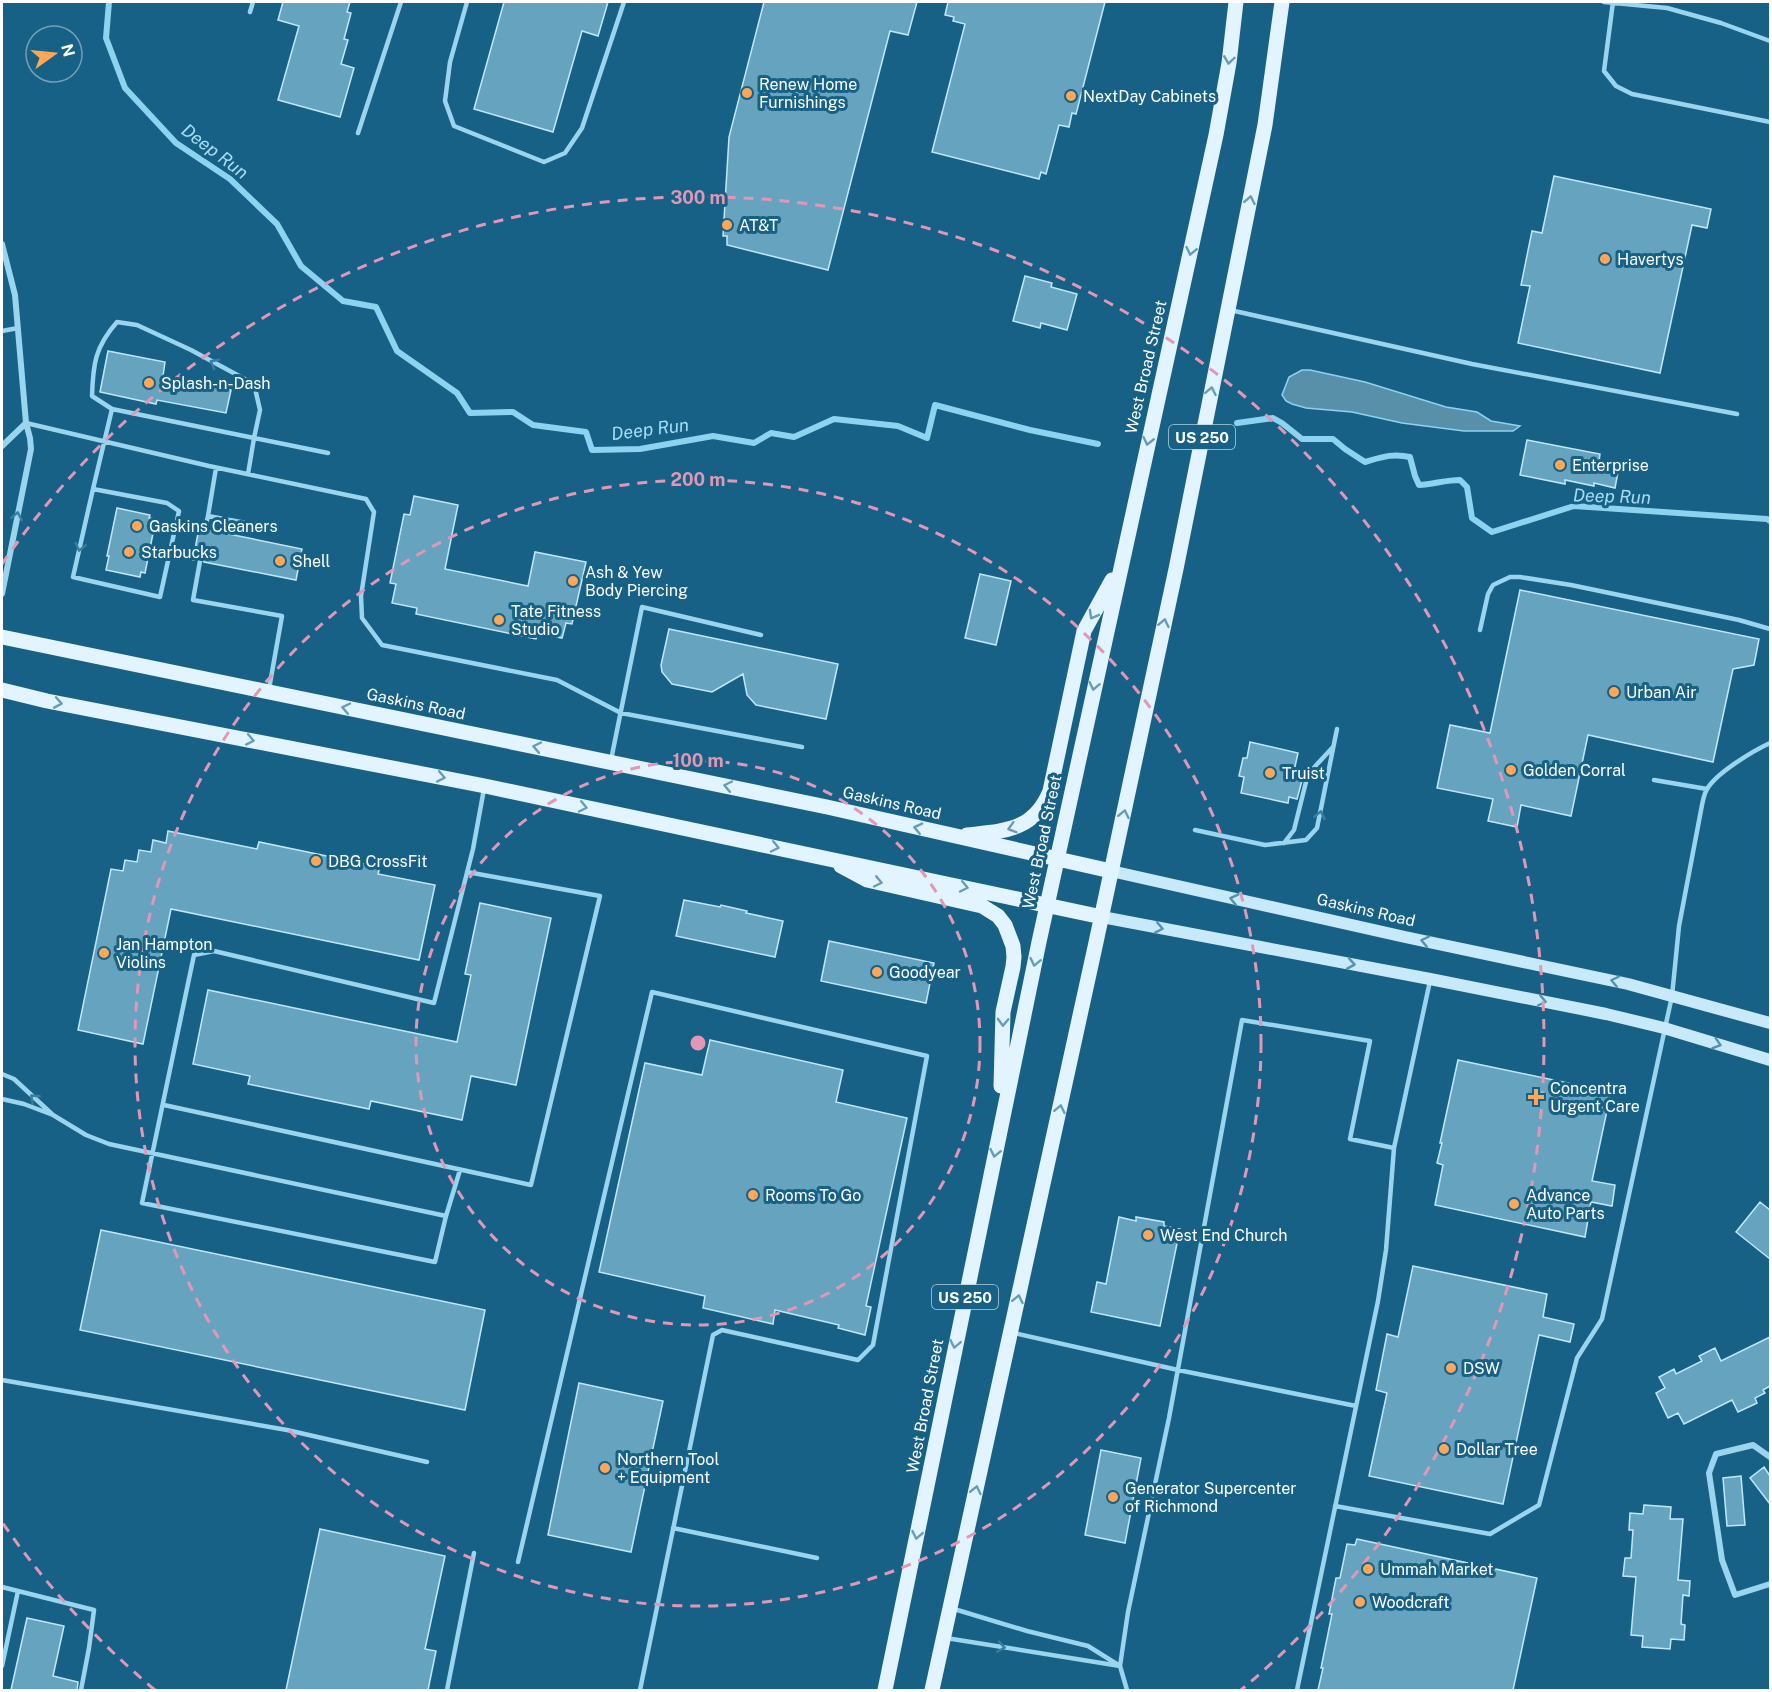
<svg xmlns="http://www.w3.org/2000/svg" width="1772" height="1692" viewBox="0 0 1772 1692" font-family="'Public Sans',sans-serif">
<rect width="100%" height="100%" fill="#166185"/>
<!-- water -->
<path fill="#588fa9" stroke="#8dd3f0" stroke-width="1.5" d="M1302,370H1310L1365,382L1446,407L1477,412L1491,421L1520,426L1513,431H1464L1402,423L1352,412L1306,408L1292,404L1286,401L1282,395L1289,377Z"/>
<g fill="none" stroke-linecap="round" stroke-linejoin="round">
<!-- stream -->
<path stroke="#8dd3f0" stroke-width="6" d="M109,2L106,38L125,88L176,143L230,179L277,224L301,266L343,301L376,307L397,351L457,393L470,413L513,412L533,425L586,432L592,450L640,449L713,436L754,443L771,433L794,437L834,419L898,426L927,438L935,405L1030,430L1098,444
M1237,423L1273,418L1282,423L1302,439H1333L1345,449L1365,462C1382,457 1393,453 1410,457L1415,476L1419,485C1434,484 1446,480 1460,480L1467,487L1472,518L1492,532L1574,506L1767,519L1770,521"/>
</g>
<!-- building -->
<path fill="#66a3bf" stroke="#c1e8fa" stroke-width="1.5" d="M283,2H350L347,12L351,13L344,39L348,40L341,64L354,68L340,117L278,100L299,26L278,20Z
M504,2H608L598,36L582,31L553,132L474,109Z
M764,2H917L908,35L890,31L828,270L727,245V236H723L729,137Z
M948,2H1105L1076,114L1072,113L1069,127L1059,125L1046,174L1041,172L1039,179L932,152L965,24L953,21L954,17L945,15Z
M1554,176L1711,209L1707,228L1692,225L1660,373L1518,343L1530,286L1521,285L1532,231L1542,233Z
M1025,276L1052,283L1051,287L1077,294L1067,330L1041,323L1040,328L1013,321Z
M108,351L165,362L163,376L231,390L226,413L157,400L156,404L100,392Z
M1527,440L1600,454L1598,468L1618,472L1615,488L1594,483V486L1565,480V484L1520,475Z
M414,496L458,505L445,569L528,586L535,552L586,562L572,624L566,623L562,638L538,633L536,639L416,614L417,608L392,603L396,584L390,583L404,514L410,515Z
M117,508L150,515L149,518L156,519L145,573L141,572L140,577L106,570L109,556H107Z
M199,528L205,533L209,530L302,549L296,580L204,562L201,557H198L196,560H193Z
M980,574L1011,581L996,645L965,638Z
M1520,590L1759,639L1754,665L1733,669L1713,762L1588,735L1571,816L1521,805L1517,827L1488,821L1493,799L1437,788L1450,725L1490,733Z
M669,629L838,664L826,719L756,705L747,695L743,674L712,692L672,684L662,672L661,665Z
M1250,742L1298,753L1294,771L1304,773L1297,799L1289,797L1288,803L1241,793L1244,777L1239,776L1243,758H1247Z
M168,831L257,849L259,842L380,867L378,874L435,885L419,960L171,909L143,1044L78,1030L111,869L123,871L125,860L137,862L139,850L151,852L153,840L166,843Z
M684,900L720,907L721,905L747,911L746,913L783,921L775,957L676,936Z
M480,903L551,918L516,1085L471,1076L462,1120L371,1101L369,1109L248,1084L250,1076L193,1064L208,990L457,1042L471,975L465,974Z
M829,941L934,963L926,1003L821,981Z
M710,1040L843,1070L836,1102L907,1118L866,1306L871,1307L865,1335L838,1328L839,1325L775,1310L773,1324L703,1308L705,1296L599,1272L645,1063L702,1075Z
M1458,1060L1611,1092L1592,1181L1615,1185L1612,1206L1591,1202L1585,1237L1435,1205L1443,1165L1437,1163L1442,1143H1440Z
M1760,1202L1770,1210V1259L1736,1232Z
M1119,1217L1136,1221V1217L1164,1222V1226L1180,1229L1160,1326L1091,1312L1097,1282L1106,1284Z
M101,1230L485,1310L465,1410L80,1330Z
M1413,1266L1547,1294L1543,1317L1574,1324L1570,1342L1539,1335L1503,1504L1369,1476L1387,1393L1376,1390L1387,1334L1398,1337Z
M1770,1337V1386L1763,1390L1765,1393L1755,1398L1757,1403L1738,1412L1732,1400L1684,1424L1678,1413L1668,1418L1656,1393L1665,1388L1659,1377L1674,1369L1676,1374L1702,1361L1699,1356L1715,1348L1721,1361Z
M579,1383L663,1401L631,1552L548,1535Z
M1101,1450L1141,1458L1125,1543L1085,1535Z
M1764,1467L1770,1476V1504L1750,1478Z
M1741,1476L1745,1525L1727,1526L1723,1478Z
M1644,1505L1671,1507L1670,1519H1683L1678,1580L1690,1581L1689,1596L1683,1595L1681,1624L1685,1625L1684,1640L1671,1639L1670,1649L1642,1647L1643,1636L1631,1635L1636,1577L1623,1576L1625,1558H1631L1633,1530H1629L1630,1513L1643,1514Z
M320,1529L445,1556L425,1649L436,1651L428,1690H286Z
M1357,1539L1537,1578L1513,1690H1318L1323,1668H1321L1332,1614H1329L1336,1578H1340L1347,1544L1355,1545Z
M27,1618L64,1626L53,1676L78,1682L77,1690H11Z"/>
<g fill="none" stroke-linecap="round" stroke-linejoin="round">
<!-- service -->
<path stroke="#9bd4ed" stroke-width="4.5" d="M467,2L450,62L445,101L454,126L544,162L565,153L582,128L624,2
M1604,2L1667,8L1721,23L1770,41
M1613,2L1604,71L1616,86L1632,94L1770,122
M250,12L253,2
M358,133L401,2
M1230,310L1472,364L1737,414
M2,331L18,328
M112,409L92,396C93,364 95,347 117,322L137,325L191,350L254,384L260,410L254,438L328,453
M26,423L209,466L366,499L374,512L361,596L362,618L382,645L557,680L621,713L802,747
M216,468L208,516L268,527
M93,489L73,577L160,597L179,511L167,503L93,489L112,409L254,438L248,474
M205,529L208,516
M200,561L193,600L282,616L269,689
M1480,630L1488,594L1493,585L1510,577H1520L1571,585L1739,620L1770,629
M611,760L642,607L761,635
M1654,780L1707,789
M1195,830L1265,845L1306,840L1317,828L1337,729
M1284,843L1294,830L1308,774L1333,747
M2,1074L14,1079L53,1115L24,1104L2,1099
M164,1105L531,1185L600,896L467,872
M53,1115L86,1135L109,1144L446,1216
M460,1170L446,1216L435,1262L142,1203L194,955L214,951L434,1003L473,849L484,789
M1014,1333L1178,1370L1356,1406
M2,1380L287,1430L427,1462
M1335,1506L1490,1534L1539,1505L1577,1358L1602,1319L1672,996L1679,926L1702,805C1703,800 1704,795 1706,791C1714,774 1753,751 1770,743
M673,1528L817,1558
M518,1562L652,992L927,1056L873,1345L858,1360L722,1330L713,1335L640,1690
M2,1587L94,1610L89,1648L81,1690
M946,1638L1120,1666L1088,1646L1027,1631L954,1609
M2,1666L18,1591
M447,1690L474,1553
M1127,1690L1120,1666L1128,1612L1169,1418L1242,1020L1370,1041L1350,1139L1394,1148
M1297,1690L1378,1301L1386,1250L1394,1148L1430,981"/>
<!-- minor -->
<path stroke="#9bd4ed" stroke-width="6" d="M2,244L15,295L26,423L30,438L31,449L2,594
M2,446L26,423
M1770,1457L1753,1445L1716,1454L1709,1473L1722,1560L1735,1595L1770,1584"/>
<!-- secondary -->
<path stroke="#c8e9fa" stroke-width="12" d="M1111,871L1405,937L1628,984L1770,1023
M1102,917L1430,979L1606,1014L1664,1028L1770,1060"/>
<!-- primary -->
<path stroke="#e1f4ff" stroke-width="15" d="M2,637L827,807L1111,871
M2,690L47,701L485,786L1102,917
M967,835C1004,831 1034,831 1050,791L1084,631L1112,580
M841,866L867,880L982,906L998,916L1005,925L1013,946L1014,957L1013,967L1003,1012L1001,1086
M885,1690L1039,942L1216,135L1229,63L1236,2
M932,1690L1095,947L1176,569L1265,125L1282,2"/>
</g>
<!-- one-way arrows -->
<defs><path id="oneway-chevron" d="M-2-3.5L2.5 0L-2 3.5" fill="none" stroke-width="1.6" stroke-linecap="round" stroke-linejoin="round" transform="scale(1.5)"/></defs>
<g stroke="#679cb6">
<use href="#oneway-chevron" transform="translate(1229 60) rotate(98)"/>
<use href="#oneway-chevron" transform="translate(1250 200) rotate(-79)"/>
<use href="#oneway-chevron" transform="translate(1191 251) rotate(102)"/>
<use href="#oneway-chevron" transform="translate(1211 391) rotate(-79)"/>
<use href="#oneway-chevron" transform="translate(1148 441) rotate(103)"/>
<use href="#oneway-chevron" transform="translate(1093 615) rotate(119)"/>
<use href="#oneway-chevron" transform="translate(1164 623) rotate(-78)"/>
<use href="#oneway-chevron" transform="translate(1094 686) rotate(102)"/>
<use href="#oneway-chevron" transform="translate(58 703) rotate(10)"/>
<use href="#oneway-chevron" transform="translate(346 708) rotate(-168)"/>
<use href="#oneway-chevron" transform="translate(250 740) rotate(11)"/>
<use href="#oneway-chevron" transform="translate(537 747) rotate(-168)"/>
<use href="#oneway-chevron" transform="translate(441 777) rotate(11)"/>
<use href="#oneway-chevron" transform="translate(728 786) rotate(-168)"/>
<use href="#oneway-chevron" transform="translate(583 807) rotate(12)"/>
<use href="#oneway-chevron" transform="translate(1124 814) rotate(-78)"/>
<use href="#oneway-chevron" transform="translate(918 828) rotate(-167)"/>
<use href="#oneway-chevron" transform="translate(1012 828) rotate(164)"/>
<use href="#oneway-chevron" transform="translate(775 847) rotate(12)"/>
<use href="#oneway-chevron" transform="translate(878 882) rotate(12)"/>
<use href="#oneway-chevron" transform="translate(964 887) rotate(12)"/>
<use href="#oneway-chevron" transform="translate(1035 962) rotate(102)"/>
<use href="#oneway-chevron" transform="translate(1003 1022) rotate(92)"/>
<use href="#oneway-chevron" transform="translate(1060 1109) rotate(-78)"/>
<use href="#oneway-chevron" transform="translate(995 1153) rotate(102)"/>
<use href="#oneway-chevron" transform="translate(1018 1299) rotate(-78)"/>
<use href="#oneway-chevron" transform="translate(955 1344) rotate(101)"/>
<use href="#oneway-chevron" transform="translate(976 1490) rotate(-77)"/>
<use href="#oneway-chevron" transform="translate(917 1535) rotate(101)"/>
</g>
<g stroke="#377e9f">
<use href="#oneway-chevron" transform="translate(214 363) rotate(-152)"/>
<use href="#oneway-chevron" transform="translate(17 516) rotate(-79)"/>
<use href="#oneway-chevron" transform="translate(80 547) rotate(103)"/>
<use href="#oneway-chevron" transform="translate(1320 815) rotate(-78)"/>
<use href="#oneway-chevron" transform="translate(34 1098) rotate(-137)"/>
<use href="#oneway-chevron" transform="translate(1001 1647) rotate(9)"/>
</g>
<g stroke="#5491ae">
<use href="#oneway-chevron" transform="translate(1234 899) rotate(-167)"/>
<use href="#oneway-chevron" transform="translate(1159 928) rotate(11)"/>
<use href="#oneway-chevron" transform="translate(1425 941) rotate(-168)"/>
<use href="#oneway-chevron" transform="translate(1351 964) rotate(10)"/>
<use href="#oneway-chevron" transform="translate(1615 981) rotate(-168)"/>
<use href="#oneway-chevron" transform="translate(1542 1001) rotate(12)"/>
<use href="#oneway-chevron" transform="translate(1717 1044) rotate(17)"/>
</g>
<!-- distance rings -->
<g fill="none" stroke="#e497b5" stroke-width="3" stroke-dasharray="10 8">
<circle cx="698" cy="1043" r="282"/>
<circle cx="698" cy="1043" r="563"/>
<path d="M155 1690A845 845 0 0 1 2 1522M2 564A845 845 0 1 1 1241 1690"/>
</g>
<!-- markers -->
<g fill="#ffa757" stroke="#166185" stroke-width="2">
<circle cx="747" cy="93" r="6"/>
<circle cx="1071" cy="96" r="6"/>
<circle cx="727" cy="225" r="6"/>
<circle cx="1605" cy="259" r="6"/>
<circle cx="149" cy="383" r="6"/>
<circle cx="1560" cy="465" r="6"/>
<circle cx="137" cy="526" r="6"/>
<circle cx="129" cy="552" r="6"/>
<circle cx="280" cy="561" r="6"/>
<circle cx="573" cy="581" r="6"/>
<circle cx="499" cy="620" r="6"/>
<circle cx="1614" cy="692" r="6"/>
<circle cx="1511" cy="770" r="6"/>
<circle cx="1270" cy="773" r="6"/>
<circle cx="316" cy="861" r="6"/>
<circle cx="104" cy="953" r="6"/>
<circle cx="877" cy="972" r="6"/>
<path d="M1533 1088h6v6h6v6h-6v6h-6v-6h-6v-6h6z"/>
<circle cx="753" cy="1195" r="6"/>
<circle cx="1514" cy="1204" r="6"/>
<circle cx="1148" cy="1235" r="6"/>
<circle cx="1451" cy="1368" r="6"/>
<circle cx="1444" cy="1449" r="6"/>
<circle cx="605" cy="1468" r="6"/>
<circle cx="1113" cy="1497" r="6"/>
<circle cx="1368" cy="1569" r="6"/>
<circle cx="1360" cy="1602" r="6"/>
</g>
<g text-anchor="middle" dominant-baseline="central" stroke-width="6" stroke-linejoin="round" paint-order="stroke">
<!-- shield labels -->
<g fill="#166185" stroke="#b9d0da" stroke-width="1.5">
<rect x="1169" y="425" width="66" height="24" rx="4.5"/>
<rect x="932" y="1285" width="66" height="24" rx="4.5"/>
</g>
<g font-size="15" font-weight="bold" fill="#fff">
<text x="1202" y="437">US 250</text>
<text x="965" y="1297">US 250</text>
</g>
<!-- poi labels -->
<g font-size="16" fill="#fff" stroke="#166185" text-anchor="start">
<text x="759" y="84">Renew Home<tspan x="759" dy="18">Furnishings</tspan></text>
<text x="1083" y="96">NextDay Cabinets</text>
<text x="739" y="225">AT&amp;T</text>
<text x="1617" y="259">Havertys</text>
<text x="161" y="383">Splash-n-Dash</text>
<text x="1572" y="465">Enterprise</text>
<text x="149" y="526">Gaskins Cleaners</text>
<text x="141" y="552">Starbucks</text>
<text x="292" y="561">Shell</text>
<text x="585" y="572">Ash &amp; Yew<tspan x="585" dy="18">Body Piercing</tspan></text>
<text x="511" y="611">Tate Fitness<tspan x="511" dy="18">Studio</tspan></text>
<text x="1626" y="692">Urban Air</text>
<text x="1523" y="770">Golden Corral</text>
<text x="1282" y="773">Truist</text>
<text x="328" y="861">DBG CrossFit</text>
<text x="116" y="944">Jan Hampton<tspan x="116" dy="18">Violins</tspan></text>
<text x="889" y="972">Goodyear</text>
<text x="1550" y="1088">Concentra<tspan x="1550" dy="18">Urgent Care</tspan></text>
<text x="765" y="1195">Rooms To Go</text>
<text x="1526" y="1195">Advance<tspan x="1526" dy="18">Auto Parts</tspan></text>
<text x="1160" y="1235">West End Church</text>
<text x="1463" y="1368">DSW</text>
<text x="1456" y="1449">Dollar Tree</text>
<text x="617" y="1459">Northern Tool<tspan x="617" dy="18">+ Equipment</tspan></text>
<text x="1125" y="1488">Generator Supercenter<tspan x="1125" dy="18">of Richmond</tspan></text>
<text x="1380" y="1569">Ummah Market</text>
<text x="1372" y="1602">Woodcraft</text>
</g>
<!-- street labels -->
<g font-size="16" fill="#fff" stroke="#166185">
<text transform="translate(1146 367) rotate(-77)">West Broad Street</text>
<text transform="translate(416 704) rotate(12)">Gaskins Road</text>
<text transform="translate(892 803) rotate(13)">Gaskins Road</text>
<text transform="translate(1042 842) rotate(-78)">West Broad Street</text>
<text transform="translate(1366 910) rotate(13)">Gaskins Road</text>
<text transform="translate(925 1406) rotate(-79)">West Broad Street</text>
</g>
<!-- water labels -->
<g font-size="18" font-style="italic" fill="#a6ddf5" stroke="#166185">
<text transform="translate(215 151) rotate(37)">Deep Run</text>
<text transform="translate(650 429) rotate(-7)">Deep Run</text>
<text transform="translate(1612 496) rotate(2)">Deep Run</text>
</g>
</g>
<circle cx="698" cy="1043" r="9" fill="#e497b5" stroke="#166185" stroke-width="3"/>
<g font-size="18" text-anchor="middle" font-weight="bold" fill="#e497b5" stroke="#166185" stroke-width="6" stroke-linejoin="round" paint-order="stroke">
<text x="698" y="204">300 m</text>
<text x="698" y="486">200 m</text>
<text x="698" y="767">100 m</text>
</g>
<!-- border -->
<rect width="1772" height="1692" fill="none" stroke="#ffffff" stroke-width="6"/>
<!-- north arrow -->
<g transform="translate(54 54) rotate(75)"><circle r="28" fill="#166185" stroke="#73a0b6" stroke-width="1.5"/>
<path d="M0-4.5L10 22L0 15L-10 22Z" fill="#ffa757"/>
<text y="-9" font-size="16" font-weight="bold" text-anchor="middle" fill="#ffffff">N</text>
</g>
</svg>
